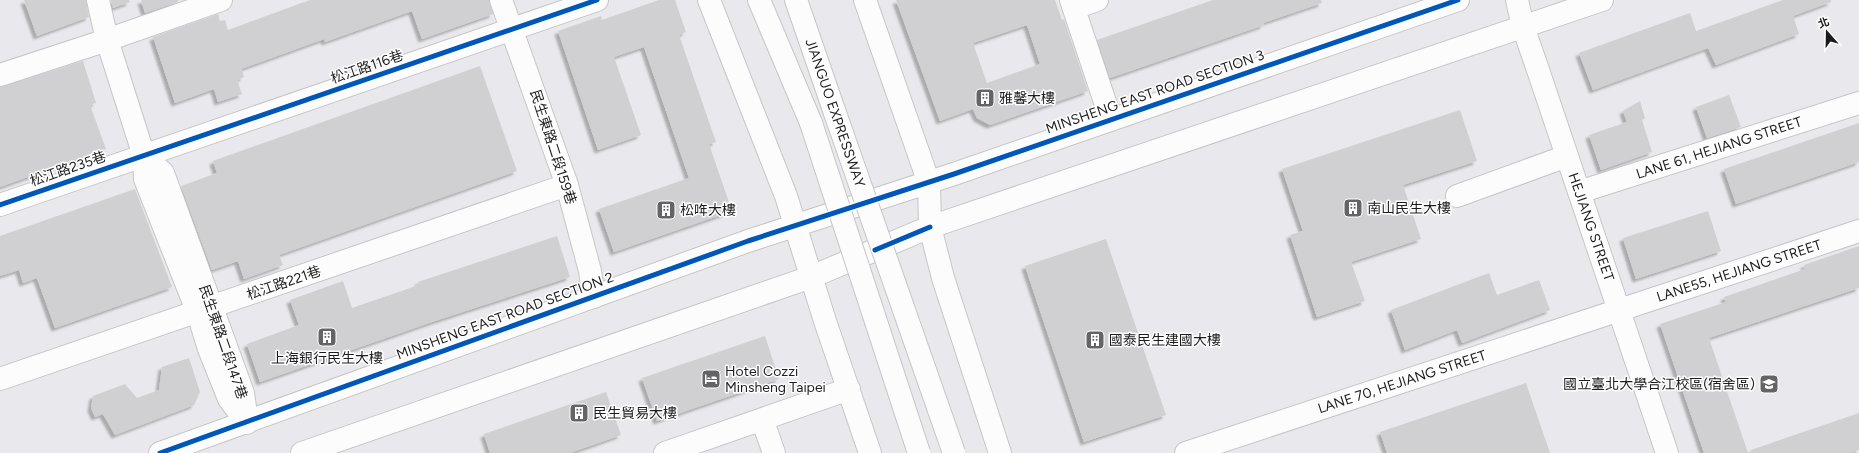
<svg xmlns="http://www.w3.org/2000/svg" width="1859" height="453" viewBox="0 0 1859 453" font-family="Figtree,'Noto Sans TC',sans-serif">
<defs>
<filter id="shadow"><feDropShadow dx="-3.5" dy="3.5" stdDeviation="1" flood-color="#0004"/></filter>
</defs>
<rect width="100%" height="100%" fill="#e9e8ec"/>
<!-- building -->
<path fill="#d0d0d2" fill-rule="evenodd" filter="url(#shadow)" d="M24,0H86L89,17L37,36Z
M111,0H129L130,2L113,8Z
M141,0H178V2L145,13Z
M310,0H489L493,14L422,39L412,11L325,42L324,39L241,69L244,77L237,80L242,94L218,102L214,89L175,103L153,37L218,14L220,21L225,20L228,30Z
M659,0H675L686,32L679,35L716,142L709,144L732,211L614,252L599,209L689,178L644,47L614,57L641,135L598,150L558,31L601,16L602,20Z
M896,0H1055L1062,20L1064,19L1088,91L990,125L977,118L973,109L940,121ZM1027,25L1040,64L987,83L973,43Z
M1213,0H1321L1322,3L1263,23L1264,25L1110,78L1097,40Z
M1783,0H1831V2L1793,16L1799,34L1716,65L1708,48L1593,90L1579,53L1690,13L1696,31Z
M83,61L96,103L90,105L106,149L0,187V87Z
M480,66L517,171L279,255L283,265L244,279L238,261L212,270L181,186L217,173L213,161Z
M1729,95L1741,127L1707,138L1696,107Z
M1640,101L1645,118L1642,120L1652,152L1601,170L1589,135L1627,122L1623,111Z
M1460,110L1477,161L1403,185L1421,239L1351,262L1365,301L1317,317L1290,235L1303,231L1282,169Z
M1859,123V162L1736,204L1724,169Z
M135,189L172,287L55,328L37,278L23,283L19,270L0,276V236Z
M1708,211L1721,251L1636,279L1623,238Z
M557,236L570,277L432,322L260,382L247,344L299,325L290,300L343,281L352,308L419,285L418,282Z
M1106,239L1166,415L1084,442L1025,266Z
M1859,246V288L1709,338L1748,453H1704L1660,324L1726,302L1724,297L1805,269L1804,265Z
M1489,273L1497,295L1539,280L1550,310L1462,343L1457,330L1405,350L1391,310Z
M765,336L779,379L657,421L642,378Z
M189,358L200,392L194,405L115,435L103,414L95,417L91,408L93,396L125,384L137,398L159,390L162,367Z
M1526,383L1550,453H1387L1380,432Z
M606,392L621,435L570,453H490L484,434Z
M1859,413V450L1851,453H1752L1751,450Z"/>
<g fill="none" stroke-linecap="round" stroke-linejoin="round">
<defs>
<path id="minor" d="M98,0L107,40L144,156L145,179L198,313L209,349L229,399L247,423
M501,0L567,185L590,271L594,297
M709,0L786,196L825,321L870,453
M865,0L929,183L930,227L943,278L1000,453
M1071,0L1111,120
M1517,0L1523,27L1537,67L1667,453
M1074,8L1097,0
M0,75L107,40L221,0
M144,156L163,173L243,393L247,421
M1579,192L1859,103
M1457,196L1567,156
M0,205L597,0
M0,379L567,185
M762,419L774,453
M160,453L748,241L954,174L1458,0
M302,453L811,277L930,227L1602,0
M665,453L849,389
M1186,453L1859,231"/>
<path id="highway" d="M759,0L811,123
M796,0L835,113"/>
</defs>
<!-- minor casing -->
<use href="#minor" stroke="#c6c6c9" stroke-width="24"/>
<!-- highway casing -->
<use href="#highway" stroke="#c6c6c9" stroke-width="24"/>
<!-- minor -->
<use href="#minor" stroke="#fcfcfc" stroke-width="22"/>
<!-- highway -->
<use href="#highway" stroke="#fcfcfc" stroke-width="22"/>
<defs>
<path id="highway-bridge" d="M835,113L954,453
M811,123L919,453"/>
</defs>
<!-- highway-bridge casing -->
<use href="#highway-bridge" stroke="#c6c6c9" stroke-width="24" stroke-linecap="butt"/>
<!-- highway-bridge -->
<use href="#highway-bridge" stroke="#fcfcfc" stroke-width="22"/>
<defs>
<path id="cycleway" d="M0,205L597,0
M875,250L930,227
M160,453L748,241L954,174L1458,0"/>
</defs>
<!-- cycleway casing -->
<use href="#cycleway" stroke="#fff" stroke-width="8"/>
<!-- cycleway -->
<use href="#cycleway" stroke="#0057b8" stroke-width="5"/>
</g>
<!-- icons -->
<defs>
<symbol id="building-square" viewBox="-11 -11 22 22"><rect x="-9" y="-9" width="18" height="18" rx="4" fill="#646366" stroke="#fff"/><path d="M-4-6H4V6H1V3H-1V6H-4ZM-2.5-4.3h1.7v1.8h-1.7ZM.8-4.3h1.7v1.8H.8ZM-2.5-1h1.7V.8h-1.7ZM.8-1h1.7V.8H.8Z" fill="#fff"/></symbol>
<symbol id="hotel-square" viewBox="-11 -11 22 22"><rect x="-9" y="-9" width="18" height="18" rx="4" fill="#646366" stroke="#fff"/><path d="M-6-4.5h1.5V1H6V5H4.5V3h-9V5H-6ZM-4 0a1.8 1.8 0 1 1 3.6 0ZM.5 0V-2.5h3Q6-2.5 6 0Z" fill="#fff"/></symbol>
<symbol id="university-square" viewBox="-11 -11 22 22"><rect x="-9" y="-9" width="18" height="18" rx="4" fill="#646366" stroke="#fff"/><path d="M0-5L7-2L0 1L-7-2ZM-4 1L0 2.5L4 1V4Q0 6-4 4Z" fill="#fff"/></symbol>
</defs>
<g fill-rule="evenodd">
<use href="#building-square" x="974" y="87" width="22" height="22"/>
<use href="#building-square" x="1342" y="197" width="22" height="22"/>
<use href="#building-square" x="655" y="199" width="22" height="22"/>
<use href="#building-square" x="316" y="326" width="22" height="22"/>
<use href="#building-square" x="1084" y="329" width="22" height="22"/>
<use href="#hotel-square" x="700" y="368" width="22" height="22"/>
<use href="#university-square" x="1758" y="373" width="22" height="22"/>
<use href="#building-square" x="568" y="402" width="22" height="22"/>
</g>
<g text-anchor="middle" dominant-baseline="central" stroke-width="3" stroke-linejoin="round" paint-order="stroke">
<!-- street labels -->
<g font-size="14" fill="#1c1c1e" stroke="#fff">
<text transform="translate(367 67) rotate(-19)">松江路116巷</text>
<text transform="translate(1155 92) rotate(-19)">MINSHENG EAST ROAD SECTION 3</text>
<text transform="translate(835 113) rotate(71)">JIANGUO EXPRESSWAY</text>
<text transform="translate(553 147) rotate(72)">民生東路二段159巷</text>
<text transform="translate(1719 148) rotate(-18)">LANE 61, HEJIANG STREET</text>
<text transform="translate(68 169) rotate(-19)">松江路235巷</text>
<text transform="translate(1591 227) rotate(71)">HEJIANG STREET</text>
<text transform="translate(1739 271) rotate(-18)">LANE55, HEJIANG STREET</text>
<text transform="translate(284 283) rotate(-19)">松江路221巷</text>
<text transform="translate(505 316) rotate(-20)">MINSHENG EAST ROAD SECTION 2</text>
<text transform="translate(223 342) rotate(71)">民生東路二段147巷</text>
<text transform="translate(1402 382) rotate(-18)">LANE 70, HEJIANG STREET</text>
</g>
<!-- poi labels -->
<g font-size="14" fill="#1c1c1e" stroke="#fff" text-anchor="start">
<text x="999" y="98">雅馨大樓</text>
<text x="1367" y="208">南山民生大樓</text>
<text x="680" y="210">松哖大樓</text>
<text x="1109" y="340">國泰民生建國大樓</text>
<text x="327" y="358" text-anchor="middle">上海銀行民生大樓</text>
<text x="725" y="371">Hotel Cozzi<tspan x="725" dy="16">Minsheng Taipei</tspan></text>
<text x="1755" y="384" text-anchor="end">國立臺北大學合江校區(宿舍區)</text>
<text x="593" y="413">民生貿易大樓</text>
</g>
</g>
<!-- north arrow -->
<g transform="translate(1827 32) rotate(340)" stroke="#ffffff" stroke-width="3" paint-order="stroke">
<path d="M0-3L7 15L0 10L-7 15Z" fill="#1c1c1e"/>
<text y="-6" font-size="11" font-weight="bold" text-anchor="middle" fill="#1c1c1e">北</text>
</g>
</svg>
